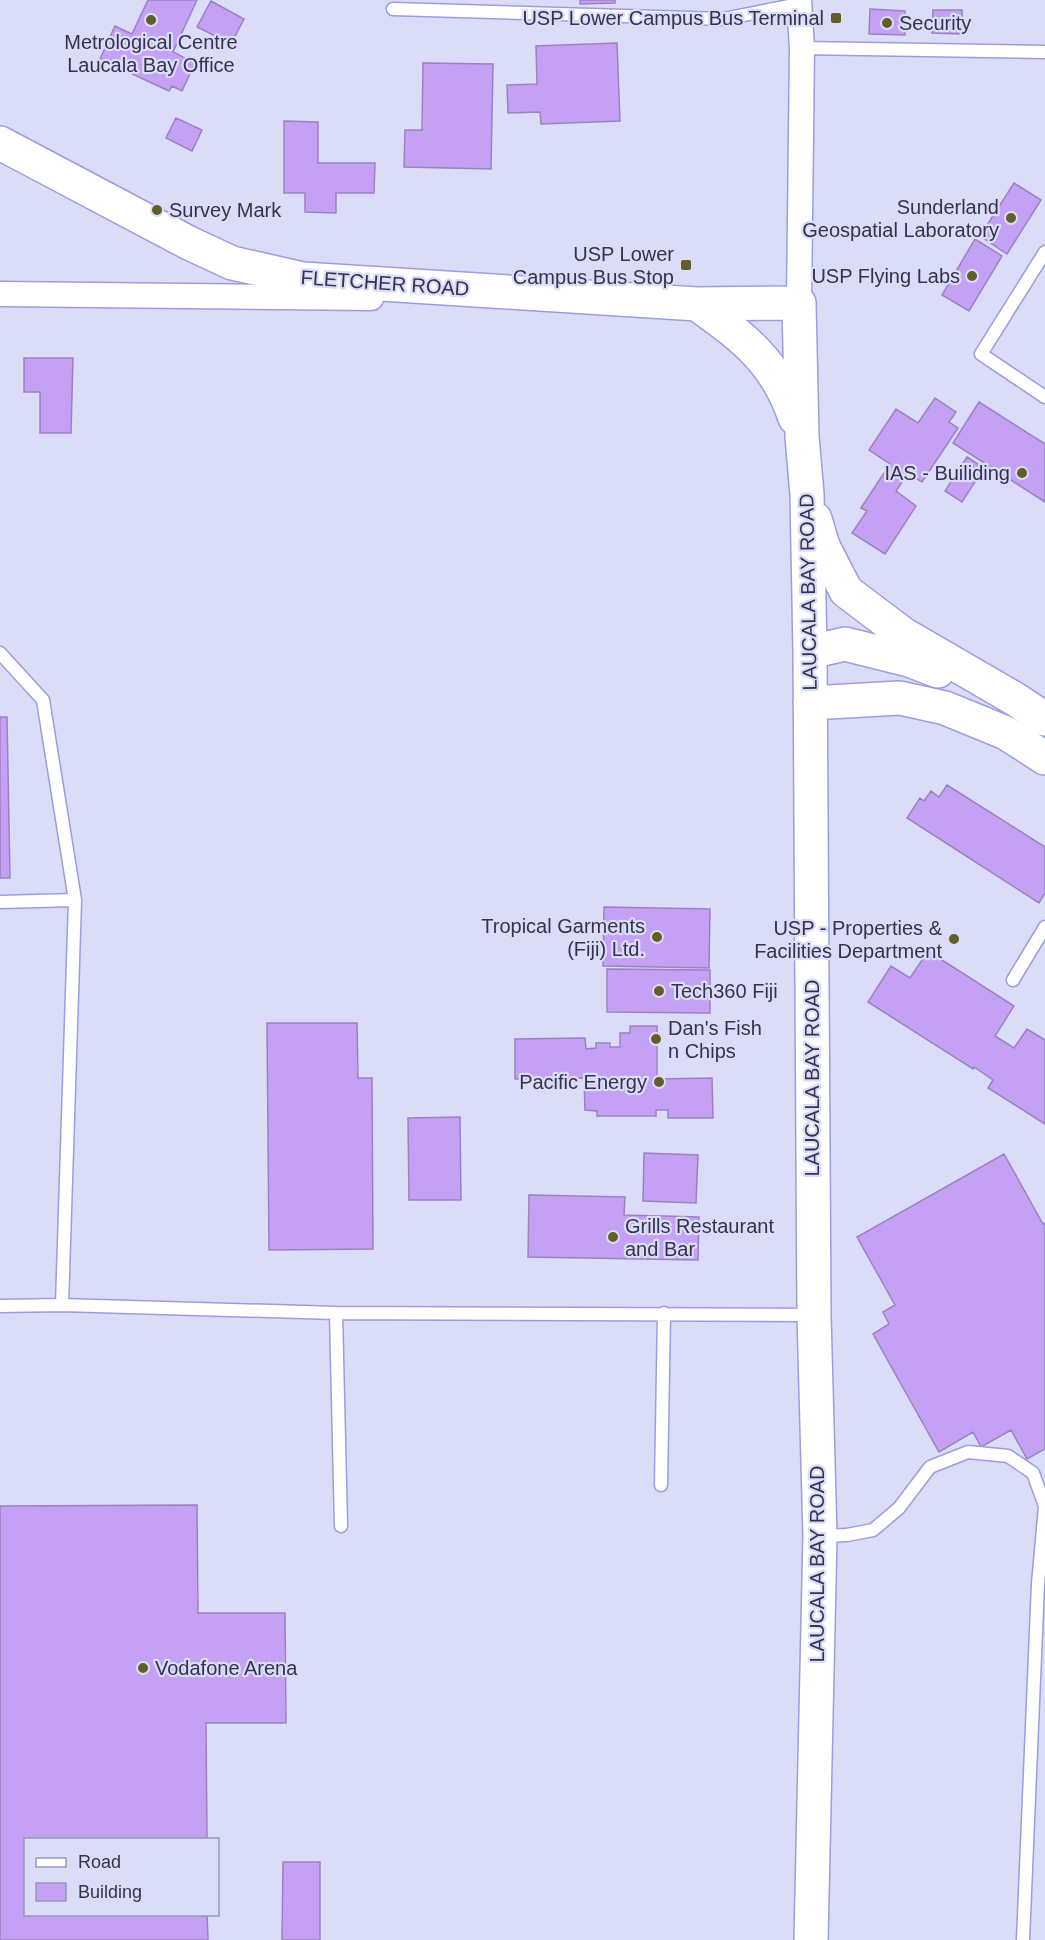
<svg xmlns="http://www.w3.org/2000/svg" width="1045" height="1940" viewBox="0 0 1045 1940" font-family="Arial,sans-serif">
<rect width="100%" height="100%" fill="#dadcf8"/>
<!-- building -->
<path fill="#c4a1f4" stroke="#9c82c1" stroke-width="1.5" d="M148,0H197L173,52L195,63L182,91L172,86L169,91L100,59L115,26L132,34Z
M580,0H615V3L580,4Z
M211,1L244,19L231,44L197,27Z
M870,9L905,11V35L869,34Z
M933,10H962V34L932,33Z
M617,43L620,121L541,124L540,112L508,113L507,85L537,84L536,46Z
M423,63L493,64L491,169L404,167L405,130H422Z
M176,118L202,130L192,151L166,138Z
M284,121L318,122V163H375L374,193H336V213L305,212V193H284Z
M1014,183L1041,200L1007,254L980,236Z
M975,239L1002,256L969,311L942,295Z
M24,358H73L71,433H40V392H24Z
M935,398L956,412L949,422L958,428L922,482L908,473L896,491L916,506L885,554L852,533L867,511L861,508L890,464L869,450L896,409L918,423Z
M979,402L1045,444V502L953,443Z
M967,457L984,468L962,502L945,491Z
M0,717H7L10,878H0Z
M947,785L1045,847V893L1039,903L907,818L920,798L924,801L931,791L939,797Z
M604,907L710,909L709,968L603,966Z
M928,951L1014,1006L995,1036L1014,1048L1027,1029L1045,1040V1124L988,1088L993,1080L974,1067L973,1069L868,1002L891,966L910,978Z
M607,969L710,970V1013L607,1012Z
M267,1023H357L358,1078H372L373,1249L269,1250Z
M630,1026H657V1079L712,1078L713,1118H668V1110H656V1116H597V1111L585,1110L584,1078L515,1079V1039L585,1038L586,1049L596,1048V1043H610V1047H620V1033H630Z
M460,1117L461,1200H409L408,1118Z
M644,1153L698,1155L696,1203L643,1201Z
M1004,1154L1043,1224L1045,1223V1449L1027,1459L1011,1430L981,1447L973,1432L939,1452L873,1334L889,1324L883,1312L895,1305L857,1237Z
M529,1195L625,1197L624,1215L699,1217L698,1260L528,1257Z
M197,1505L198,1613H285L286,1723H206L207,1840H26V1914H207L208,1940H0V1506Z
M283,1862H320V1940H282Z"/>
<g fill="none" stroke-linecap="round" stroke-linejoin="round">
<defs>
<path id="service" d="M393,9L724,19L799,4
M802,48L1045,52
M1045,252L981,354L1045,397
M0,653L43,700L75,900L62,1305
M0,902L75,900
M1013,980L1045,927
M0,1306L62,1305L336,1313L813,1315
M336,1313L341,1526
M661,1485L664,1313
M821,1536L847,1535L873,1530L899,1508L930,1467L968,1452L1008,1456L1033,1473L1045,1506L1038,1584L1023,1940"/>
<path id="minor" d="M0,294L371,298
M784,303H799L802,48L799,0"/>
<path id="primary" d="M0,143L189,243L232,263L303,279L697,304L799,303L802,437L807,494L810,652L814,1315L820,1536L811,1940
M697,304C744,338 776,361 795,418
M815,519L823,546L846,591L903,634L1015,699L1045,719
M810,652L845,644L909,660L938,671
M810,703L900,698L945,708L1006,733L1045,758"/>
</defs>
<!-- service casing -->
<use href="#service" stroke="#9c9ddf" stroke-width="15"/>
<!-- minor casing -->
<use href="#minor" stroke="#9c9ddf" stroke-width="27"/>
<!-- primary casing -->
<use href="#primary" stroke="#9c9ddf" stroke-width="36"/>
<!-- service -->
<use href="#service" stroke="#fff" stroke-width="12"/>
<!-- minor -->
<use href="#minor" stroke="#fff" stroke-width="24"/>
<!-- primary -->
<use href="#primary" stroke="#fff" stroke-width="33"/>
</g>
<!-- markers -->
<g fill="#635d29" stroke="#dadcf8" stroke-width="2">
<rect x="830" y="12" width="12" height="12" rx="3"/>
<circle cx="151" cy="20" r="6"/>
<circle cx="887" cy="23" r="6"/>
<circle cx="157" cy="210" r="6"/>
<circle cx="1011" cy="218" r="6"/>
<rect x="680" y="259" width="12" height="12" rx="3"/>
<circle cx="972" cy="276" r="6"/>
<circle cx="1022" cy="473" r="6"/>
<circle cx="657" cy="937" r="6"/>
<circle cx="954" cy="939" r="6"/>
<circle cx="659" cy="991" r="6"/>
<circle cx="656" cy="1039" r="6"/>
<circle cx="659" cy="1082" r="6"/>
<circle cx="613" cy="1237" r="6"/>
<circle cx="143" cy="1668" r="6"/>
</g>
<g text-anchor="middle" dominant-baseline="central" stroke-width="4.5" stroke-linejoin="round" paint-order="stroke">
<!-- poi labels -->
<g font-size="20" fill="#33334e" stroke="#dadcf8" text-anchor="end">
<text x="824" y="18">USP Lower Campus Bus Terminal</text>
<text x="899" y="23" text-anchor="start">Security</text>
<text x="151" y="42" text-anchor="middle">Metrological Centre<tspan x="151" dy="23">Laucala Bay Office</tspan></text>
<text x="999" y="207">Sunderland<tspan x="999" dy="23">Geospatial Laboratory</tspan></text>
<text x="169" y="210" text-anchor="start">Survey Mark</text>
<text x="674" y="254">USP Lower<tspan x="674" dy="23">Campus Bus Stop</tspan></text>
<text x="960" y="276">USP Flying Labs</text>
<text x="1010" y="473">IAS - Builiding</text>
<text x="645" y="926">Tropical Garments<tspan x="645" dy="23">(Fiji) Ltd.</tspan></text>
<text x="942" y="928">USP - Properties &amp;<tspan x="942" dy="23">Facilities Department</tspan></text>
<text x="671" y="991" text-anchor="start">Tech360 Fiji</text>
<text x="668" y="1028" text-anchor="start">Dan's Fish<tspan x="668" dy="23">n Chips</tspan></text>
<text x="647" y="1082">Pacific Energy</text>
<text x="625" y="1226" text-anchor="start">Grills Restaurant<tspan x="625" dy="23">and Bar</tspan></text>
<text x="155" y="1668" text-anchor="start">Vodafone Arena</text>
</g>
<!-- street labels -->
<g font-size="20" fill="#33334e" stroke="#dadcf8">
<text transform="translate(385 283) rotate(4)">FLETCHER ROAD</text>
<text transform="translate(808 592) rotate(-91)">LAUCALA BAY ROAD</text>
<text transform="translate(812 1078) rotate(-90)">LAUCALA BAY ROAD</text>
<text transform="translate(817 1564) rotate(-90)">LAUCALA BAY ROAD</text>
</g>
</g>
<!-- legend -->
<rect x="24" y="1838" width="195" height="78" fill="#dadcf8" stroke="#9798b4" stroke-width="1.5"/>
<rect x="36" y="1858" width="30" height="9" fill="#ffffff" stroke="#9798b4" stroke-width="1.5"/>
<text x="78" y="1868" font-size="18" fill="#33334e">Road</text>
<rect x="36" y="1883" width="30" height="18" fill="#c4a1f4" stroke="#9798b4" stroke-width="1.5"/>
<text x="78" y="1898" font-size="18" fill="#33334e">Building</text>
</svg>
